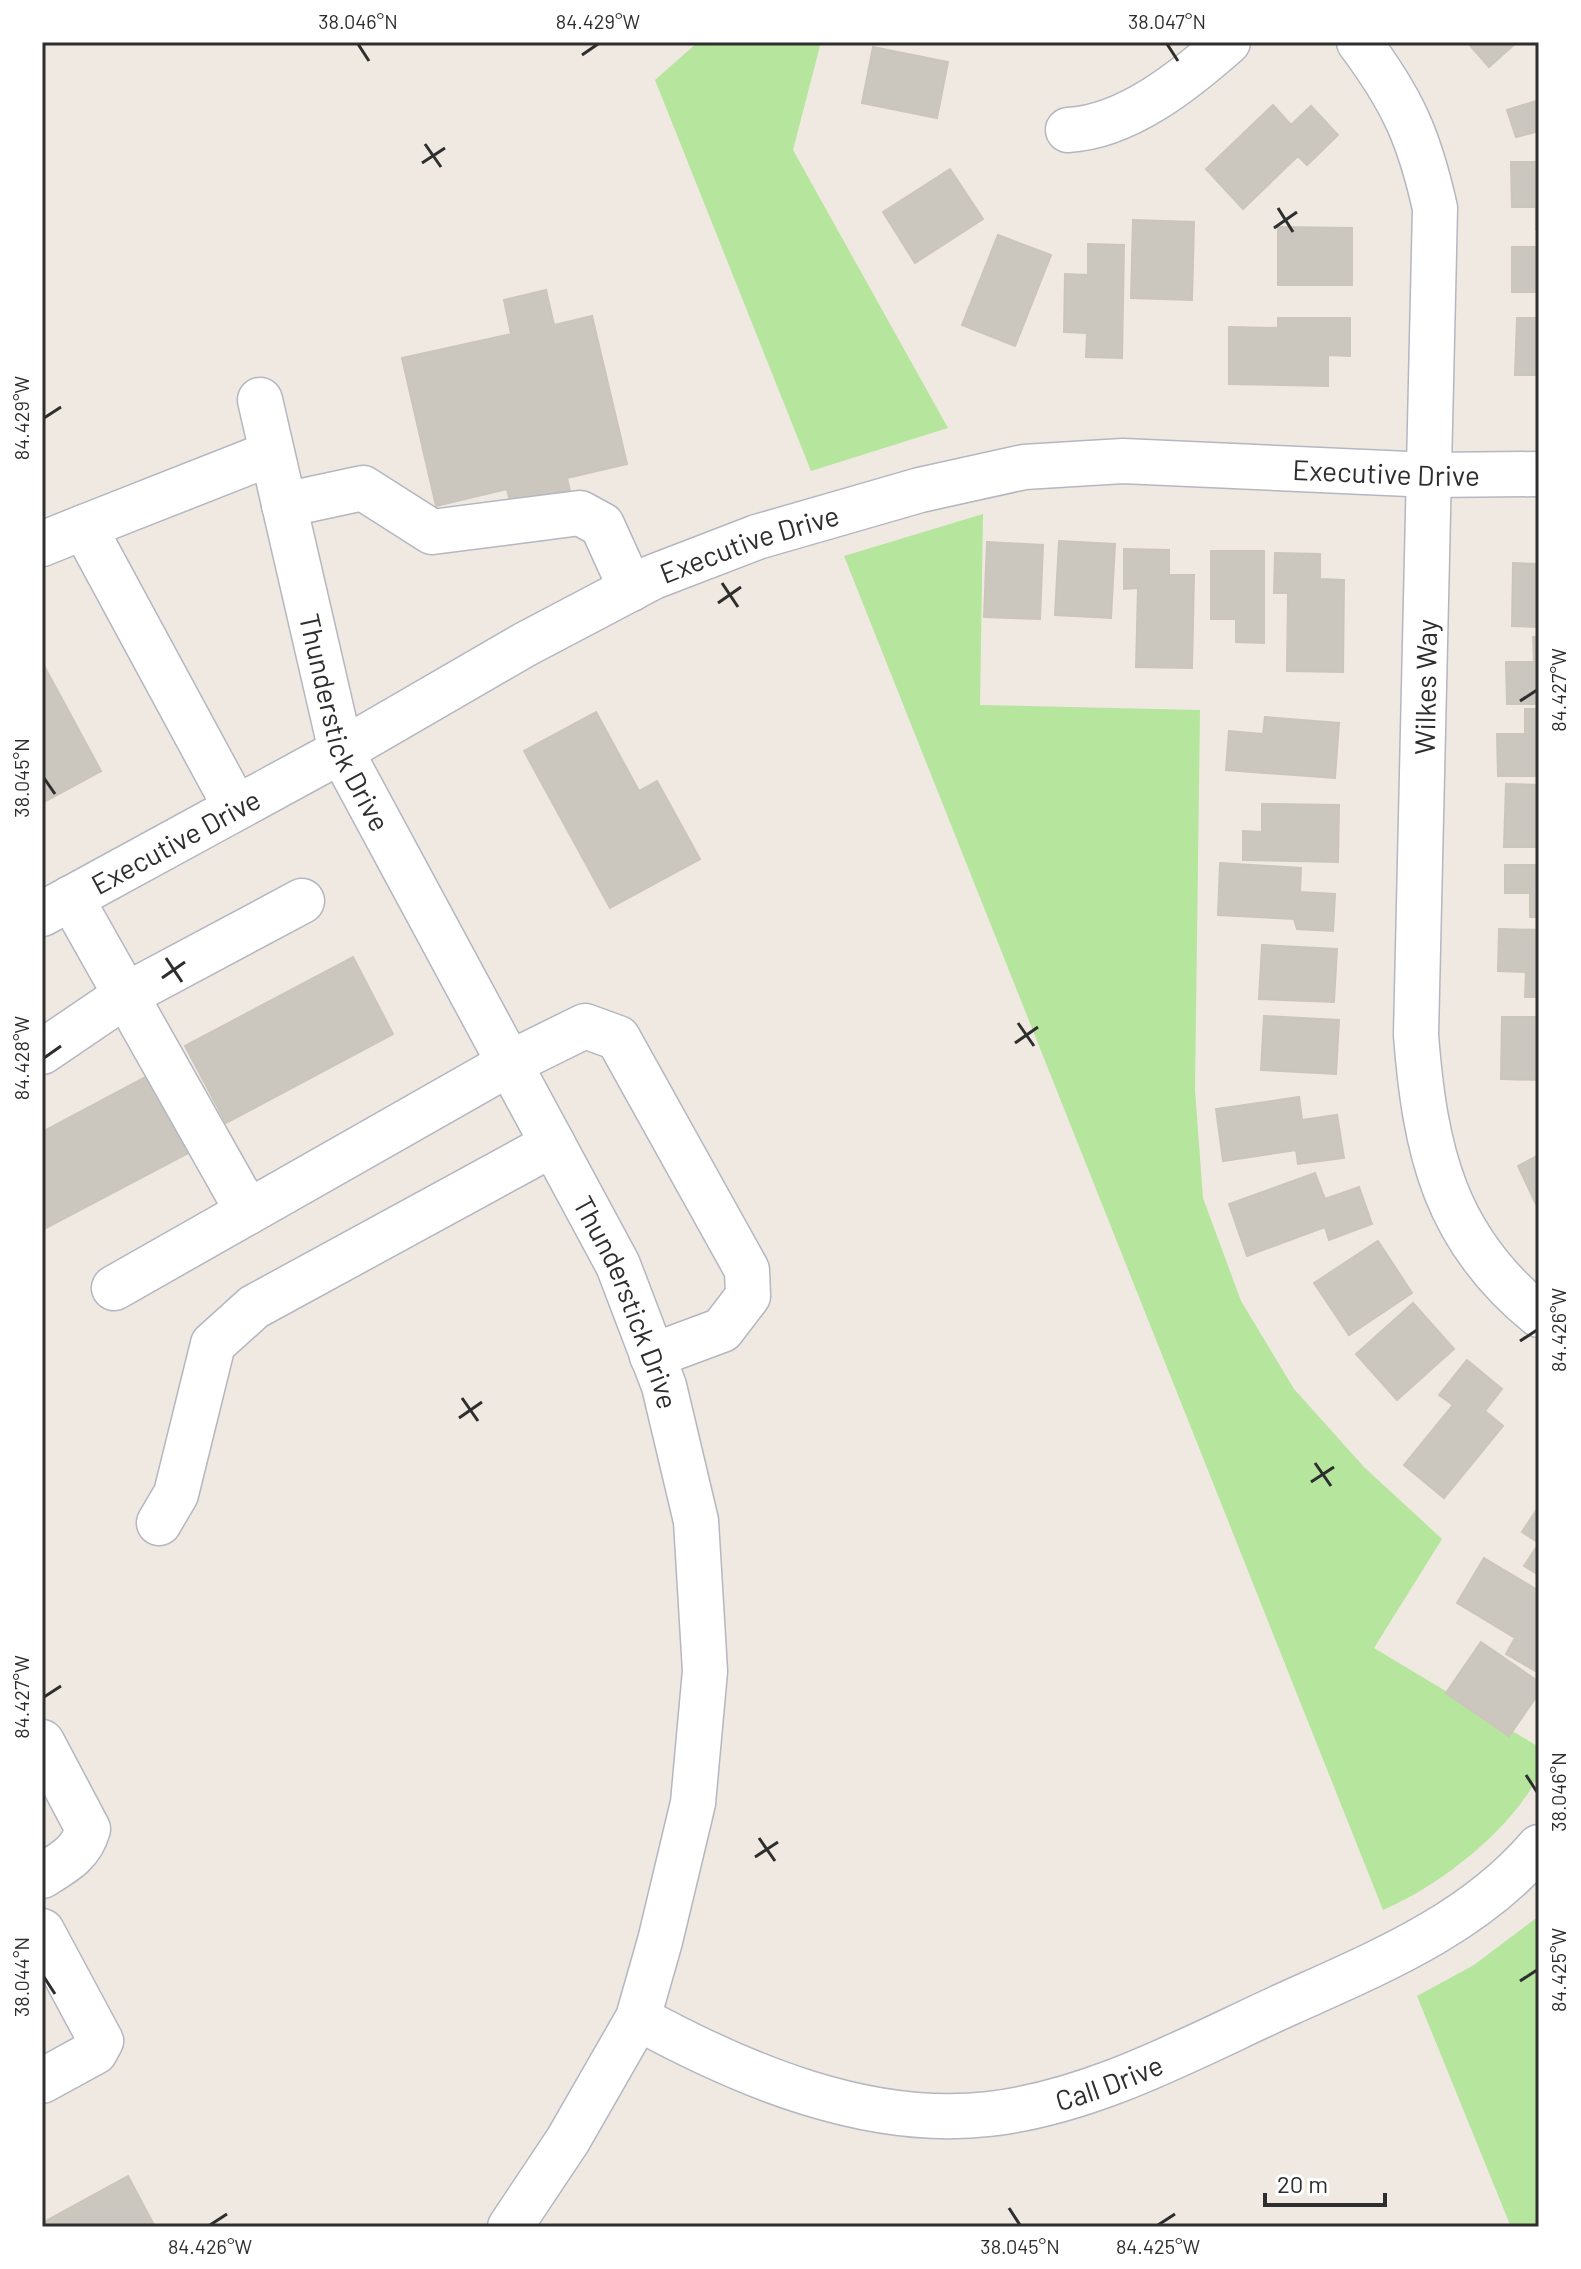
<svg xmlns="http://www.w3.org/2000/svg" width="1581" height="2269" viewBox="0 0 1581 2269" font-family="Barlow,sans-serif">
<rect width="100%" height="100%" fill="#efe9e1"/>
<!-- green -->
<path fill="#b6e59e" d="M698,42H821L793,150L948,428L811,471L655,80Z
M983,514L980,705L1200,710L1195,1090L1203,1198L1241,1301L1294,1389L1364,1467L1442,1539L1374,1648L1539,1747C1539,1756 1541,1770 1537,1778C1510,1831 1438,1887 1383,1910L844,556Z
M1539,1916V2227H1511L1417,1996L1474,1965Z"/>
<!-- building -->
<path fill="#cbc7bf" stroke="#cbc5ba" stroke-width="2" d="M1467,42H1517L1489,67Z
M873,47L948,62L937,118L862,103Z
M1539,100V131L1516,137L1507,110Z
M1273,105L1291,125L1311,106L1338,135L1307,165L1298,156L1243,209L1206,169Z
M1511,162H1539V230H1536V207H1512Z
M950,169L983,219L915,263L883,212Z
M1133,220L1194,222L1192,300L1131,298Z
M1278,227L1352,228V285H1278Z
M998,235L1051,255L1015,346L962,325Z
M1088,244L1124,245L1122,358L1086,357L1087,333L1064,332L1065,274L1088,275Z
M1512,247H1539V315L1537,292H1512Z
M546,290L554,325L592,316L627,464L567,478L571,496L512,510L507,489L436,506L402,358L511,334L504,300Z
M1278,318H1350V356L1328,355V386L1229,384V327L1278,328Z
M1517,318H1539V375H1515Z
M1059,541L1115,544L1111,618L1055,615Z
M987,542L1043,545L1040,619L984,617Z
M1124,549L1169,550V575H1194L1192,668L1136,667L1138,588L1124,589Z
M1211,551H1264V643L1236,642V619H1211Z
M1275,553L1320,554V579L1344,580L1343,672L1287,671L1288,593H1274Z
M1513,563L1539,564V627L1512,626Z
M1533,637H1539V704H1507L1506,662H1534Z
M42,662L101,771L42,803Z
M1525,709H1539V776H1498L1497,734H1525Z
M596,712L639,791L657,781L700,859L610,908L524,751Z
M1265,717L1339,723L1335,778L1226,770L1229,731L1263,734Z
M1506,784L1539,785V847H1504Z
M1262,804L1339,805L1338,862L1243,860V831L1262,832Z
M1220,863L1301,868L1300,892L1335,894L1333,931L1297,929L1294,919L1218,915Z
M1505,865H1539V917H1530V893H1505Z
M1499,929L1539,930V997H1525L1526,972L1498,971Z
M1262,945L1337,949L1334,1002L1259,999Z
M353,957L393,1034L226,1123L185,1046Z
M1264,1016L1339,1020L1336,1074L1261,1070Z
M1502,1017H1539V1080L1501,1079Z
M151,1074L192,1151L42,1230V1132Z
M1299,1097L1302,1120L1337,1115L1344,1158L1298,1164L1296,1150L1223,1161L1216,1109Z
M1539,1155V1202L1536,1204L1518,1166Z
M1315,1173L1325,1199L1359,1187L1372,1224L1329,1240L1325,1227L1247,1256L1229,1204Z
M1378,1241L1412,1293L1349,1335L1314,1283Z
M1413,1303L1454,1349L1397,1400L1356,1354Z
M1467,1360L1502,1389L1485,1411L1503,1426L1444,1498L1404,1465L1453,1405L1439,1395Z
M1539,1506V1575L1524,1566L1539,1543L1522,1532Z
M1484,1558L1539,1591V1673L1506,1654L1515,1638L1457,1603Z
M1481,1642L1539,1682V1693L1509,1736L1446,1693Z
M128,2176L155,2227H42V2223Z"/>
<g fill="none" stroke-linecap="round" stroke-linejoin="round">
<defs>
<g id="minor">
<path d="M1359,42C1403,101 1419,137 1435,208L1416,1035C1425,1150 1444,1238 1539,1315"/>
<path d="M1068,130C1127,127 1185,80 1228,42"/>
<path id="s1" d="M260,400L341,751L618,1265L664,1386L696,1521L705,1671L693,1803L660,1941L638,2018L568,2140L510,2227"/>
<path d="M284,505L363,488L432,532L580,513L602,525L631,589"/>
<path d="M84,527L272,453"/>
<path d="M42,544L84,527L236,808"/>
<path d="M71,898L248,1212L512,1062L585,1026L618,1038L747,1270L748,1296L722,1330L652,1356"/>
<path id="s2" d="M42,914L341,751L524,645L653,577L757,537L920,490L1024,467L1123,461L1431,475L1539,474"/>
<path d="M42,1052L126,995L302,901"/>
<path d="M114,1288L248,1212"/>
<path d="M159,1523L176,1494L213,1344L254,1307L553,1144"/>
<path d="M42,1742L88,1829C81,1854 63,1863 42,1876"/>
<path d="M42,1931L101,2041L95,2052L42,2081"/>
<path id="s3" d="M638,2018C742,2075 868,2128 989,2114C1095,2102 1194,2046 1289,2003C1380,1962 1473,1924 1539,1847"/>
</g>
</defs>
<!-- minor casing -->
<use href="#minor" stroke="#b4b7c1" stroke-width="47"/>
<!-- minor -->
<use href="#minor" stroke="#fff" stroke-width="44"/>
</g>
<!-- ticks -->
<path fill="none" stroke="#2e2e2e" stroke-width="3" d="M358,44L369,61M1167,44L1178,61M582,55L598,44M425,144L441,167M422,163L445,148M1278,208L1293,232M1274,228L1297,212M44,418L61,407M722,583L738,607M718,603L741,587M1520,701L1537,690M44,778L55,794M166,958L182,982M162,978L185,962M1018,1023L1034,1046M1015,1043L1038,1027M44,1058L61,1046M1520,1341L1537,1330M462,1398L478,1421M459,1418L482,1402M1315,1463L1331,1486M1311,1482L1334,1467M44,1697L61,1686M1526,1775L1537,1792M759,1838L775,1861M755,1857L778,1842M44,1977L55,1994M1520,1981L1537,1970M1009,2208L1020,2225M210,2225L227,2214M1158,2225L1175,2214"/>
<g text-anchor="middle" dominant-baseline="central" stroke-width="6" stroke-linejoin="round" paint-order="stroke">
<!-- street labels -->
<g font-size="28" fill="#2e2e2e" stroke="#fff">
<text stroke="none"><textPath href="#s2" startOffset="1448">Executive Drive</textPath></text>
<text stroke="none"><textPath href="#s2" startOffset="800">Executive Drive</textPath></text>
<text transform="translate(1425 687) rotate(-89)">Wilkes Way</text>
<text stroke="none"><textPath href="#s1" startOffset="334">Thunderstick Drive</textPath></text>
<text stroke="none"><textPath href="#s2" startOffset="152">Executive Drive</textPath></text>
<text stroke="none"><textPath href="#s1" startOffset="982">Thunderstick Drive</textPath></text>
<text stroke="none"><textPath href="#s3" startOffset="494">Call Drive</textPath></text>
</g>
</g>
<!-- border -->
<rect width="1581" height="2269" fill="none" stroke="#ffffff" stroke-width="88"/>
<!-- scale -->
<path d="M1265 2193v12h120v-12" fill="none" stroke="#2e2e2e" stroke-width="4"/>
<text x="1277" y="2193" font-size="24" fill="#2e2e2e" stroke="#ffffff" stroke-width="6" paint-order="stroke">20 m</text>
<rect x="44" y="44" width="1493" height="2181" fill="none" stroke="#2e2e2e" stroke-width="3"/>
<g font-size="20" text-anchor="middle" fill="#2e2e2e">
<text x="358" y="29">38.046°N</text>
<text x="598" y="29">84.429°W</text>
<text x="1167" y="29">38.047°N</text>
<text transform="translate(22 418) rotate(-90)" y="7">84.429°W</text>
<text transform="translate(1559 690) rotate(-90)" y="7">84.427°W</text>
<text transform="translate(22 778) rotate(-90)" y="7">38.045°N</text>
<text transform="translate(22 1058) rotate(-90)" y="7">84.428°W</text>
<text transform="translate(1559 1330) rotate(-90)" y="7">84.426°W</text>
<text transform="translate(22 1697) rotate(-90)" y="7">84.427°W</text>
<text transform="translate(1559 1792) rotate(-90)" y="7">38.046°N</text>
<text transform="translate(1559 1970) rotate(-90)" y="7">84.425°W</text>
<text transform="translate(22 1977) rotate(-90)" y="7">38.044°N</text>
<text x="210" y="2254">84.426°W</text>
<text x="1020" y="2254">38.045°N</text>
<text x="1158" y="2254">84.425°W</text>
</g>
</svg>
